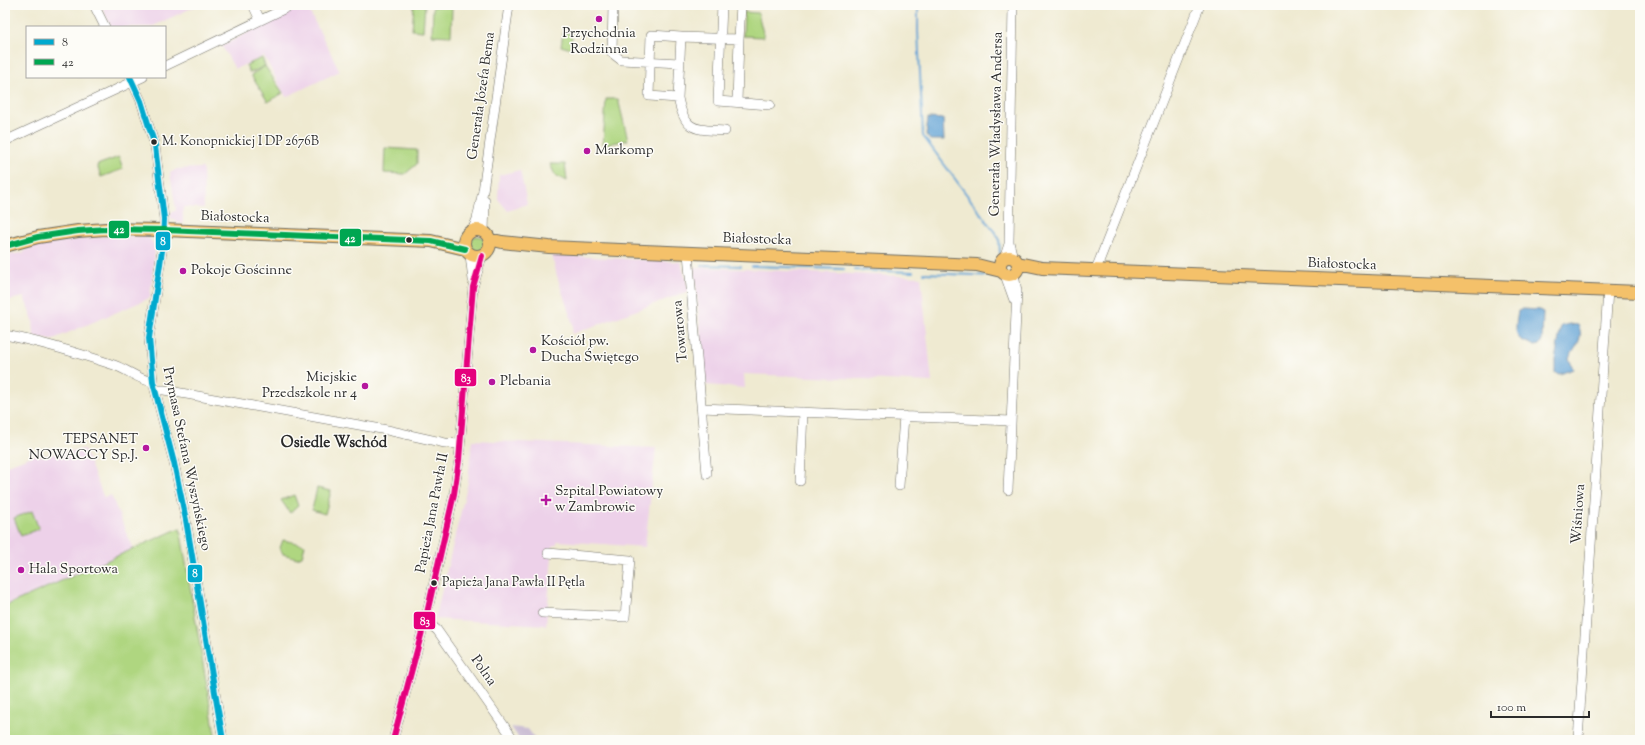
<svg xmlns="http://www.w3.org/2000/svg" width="1645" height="745" viewBox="0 0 1645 745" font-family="'Sorts Mill Goudy',serif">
<rect width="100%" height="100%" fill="#fdfcf7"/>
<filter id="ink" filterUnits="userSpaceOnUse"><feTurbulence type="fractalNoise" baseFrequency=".025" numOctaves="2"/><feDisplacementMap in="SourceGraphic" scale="8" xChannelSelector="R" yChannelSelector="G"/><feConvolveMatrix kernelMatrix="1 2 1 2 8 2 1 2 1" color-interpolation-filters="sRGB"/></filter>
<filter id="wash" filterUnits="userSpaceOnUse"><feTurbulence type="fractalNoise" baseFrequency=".012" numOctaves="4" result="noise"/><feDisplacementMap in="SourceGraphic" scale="16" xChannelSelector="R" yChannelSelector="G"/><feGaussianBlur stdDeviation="0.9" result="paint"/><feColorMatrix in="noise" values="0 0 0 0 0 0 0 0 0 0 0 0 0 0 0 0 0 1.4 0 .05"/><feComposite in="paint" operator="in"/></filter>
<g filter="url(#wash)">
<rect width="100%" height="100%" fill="#efead1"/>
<!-- built -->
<path fill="#edd1e9" d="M101,5H198L151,27H111Z
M300,5H306L340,71L286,97L264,56L235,69L222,46Z
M203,168L204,208L183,207V224L177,222L171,218L170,214L176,210L170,173L177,169Z
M520,170L527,204L508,211L498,199L499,175Z
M107,236H144L149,238L153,243L155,250L150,298L51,340L34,337L33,320L24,297L5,301V255L23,253L29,246L39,244Z
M552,255L681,262L689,291L572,334L573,325L557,276Z
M694,267L921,277L932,382L744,374L745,388L706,385Z
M472,440L656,448L645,547L558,541L556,545L553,546L546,625L435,619L468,482Z
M84,449L104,498L111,495L133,549L5,606V466L37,454L41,456Z"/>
<!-- industrial -->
<path fill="#ccbfd4" d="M511,727L528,729L536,740H520Z"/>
<!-- green -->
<path fill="#afd680" stroke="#6d8056" d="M414,5H425L423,31L412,30Z
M433,6L452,7L451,36L432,35Z
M744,12L758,13L764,37L743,36Z
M563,33H572L571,49L561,46Z
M262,58L265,66L283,93L268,102L251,75L265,66L250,73L246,65Z
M606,99H618L628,140L603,145Z
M385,148L417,150V164L405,174L384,173Z
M119,157L123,169L101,177L97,165Z
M550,164H565L567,181L555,175Z
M469 244a8 8 0 1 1 16 0a8 8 0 1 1-16 0Z
M317,488L331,491L325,514L312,510Z
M294,495L298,506L290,513L281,500Z
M32,511L39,529L21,536L14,518Z
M180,528L216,740H5V606Z
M283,540L305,545L302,556L297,558L283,554L280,548Z"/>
<!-- water -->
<path fill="#62a3d5" stroke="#466780" d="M928,118L943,119L944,140H930L926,135Z
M1523,309L1539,310L1543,312L1542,341L1539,345L1534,346C1531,343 1527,343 1523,341C1512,336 1517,320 1518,311Z
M1569,324L1578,325C1585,337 1575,348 1569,358L1573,369L1560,374L1555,373V360L1561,326Z"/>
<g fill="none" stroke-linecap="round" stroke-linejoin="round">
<!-- stream -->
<path stroke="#62a3d5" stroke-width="2" d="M918,5V31L923,136L999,238L1000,253
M702,265L741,266
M752,266L844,269
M854,270L913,272
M924,273L996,276"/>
</g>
</g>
<g filter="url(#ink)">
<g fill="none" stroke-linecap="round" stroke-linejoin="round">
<defs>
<path id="minor" d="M94,5L105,27
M253,5L260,20
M613,5L612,53L621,60L680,63
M722,5L718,101L770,105
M651,35L681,37L678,98L649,96Z
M681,37L739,39L737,102
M739,39L741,5
M165,66L292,5
M130,77L141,101L155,146L164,219L163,244L149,338L153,382L174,463L186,520L223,740
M678,98C685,132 694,129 725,131
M5,141L143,77
M472,231L477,219L483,191L509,5
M484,232L485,200
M688,253L707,474
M470,255L473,280
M1013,258L1009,242L1013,5
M1004,259L1009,244
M1096,269L1200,5
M1005,275L1014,300
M5,335C42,342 78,353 114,365C128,370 139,380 153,382
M155,390H164L387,430L445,443L460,444
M701,408L1011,421
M800,481L803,412
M899,486L904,416
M1008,490L1017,291L1014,275
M542,613L625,617L630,560L548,553
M424,624L432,626L437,630L514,740
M393,740L427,613L454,494L459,460L473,287L482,256
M1578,740L1608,290"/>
<path id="major" d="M464 243a13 13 0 1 1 26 0a13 13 0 1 1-26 0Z
M489,239L502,242L549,247L977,265L1001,271
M5,246L38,237L78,231L106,229L164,230L431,241L465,249
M1000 266a9 9 0 1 1 18 0a9 9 0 1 1-18 0Z
M1018,263L1042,268L1640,292"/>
</defs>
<!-- minor casing -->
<use href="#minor" stroke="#706e65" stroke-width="10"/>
<!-- major casing -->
<use href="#major" stroke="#706e65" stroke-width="14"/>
<!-- minor -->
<use href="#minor" stroke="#fff" stroke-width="9"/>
<!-- major -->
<use href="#major" stroke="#f4c16b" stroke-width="12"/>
<defs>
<path id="bus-1" d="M130,77L141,101L155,146L164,219L163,244L149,338L153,382L174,463L186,520L223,740"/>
<path id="bus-2" d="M5,246L38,237L78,231L106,229L164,230L431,241L465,249"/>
<path id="bus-3" d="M393,740L427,613L454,494L459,460L473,287L482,256"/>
</defs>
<!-- bus-1 casing -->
<use href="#bus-1" stroke="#fdfcf7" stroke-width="9"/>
<!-- bus-2 casing -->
<use href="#bus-2" stroke="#fdfcf7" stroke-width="9"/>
<!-- bus-3 casing -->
<use href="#bus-3" stroke="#fdfcf7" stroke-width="9"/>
<!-- bus-1 -->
<use href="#bus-1" stroke="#00a9ce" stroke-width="6"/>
<!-- bus-2 -->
<use href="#bus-2" stroke="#00a651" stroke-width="6"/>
<!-- bus-3 -->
<use href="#bus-3" stroke="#e5007d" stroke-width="6"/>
</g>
</g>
<!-- markers -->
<g fill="#b5179e" stroke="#fdfcf7" stroke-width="1.5">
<circle cx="599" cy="19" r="4"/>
<circle cx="587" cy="151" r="4"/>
<circle cx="183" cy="271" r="4"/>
<circle cx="533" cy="350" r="4"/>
<circle cx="492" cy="382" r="4"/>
<circle cx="365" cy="386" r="4"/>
<circle cx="146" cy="448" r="4"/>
<path d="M544 494h4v4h4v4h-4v4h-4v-4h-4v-4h4z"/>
<circle cx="21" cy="570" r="4"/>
</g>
<g fill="#2b2b2b" stroke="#fdfcf7" stroke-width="1.5">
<circle cx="154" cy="142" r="3.5"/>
<circle cx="409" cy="240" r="3.5"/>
<circle cx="434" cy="583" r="3.5"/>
</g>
<g text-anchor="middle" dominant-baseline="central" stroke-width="3" stroke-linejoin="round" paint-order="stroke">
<!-- bus labels -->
<g font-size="13" fill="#2b2b2b" stroke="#fdfcf7" text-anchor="start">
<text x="162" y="142">M. Konopnickiej I DP 2676B</text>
<text x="442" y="583">Papieża Jana Pawła II Pętla</text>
</g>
<!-- poi labels -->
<g font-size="14" fill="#2b2b2b" stroke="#fdfcf7" text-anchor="start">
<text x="599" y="34" text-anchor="middle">Przychodnia<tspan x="599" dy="16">Rodzinna</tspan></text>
<text x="595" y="151">Markomp</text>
<text x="191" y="271">Pokoje Gościnne</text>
<text x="541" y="342">Kościół pw.<tspan x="541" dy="16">Ducha Świętego</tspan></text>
<text x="357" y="378" text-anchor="end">Miejskie<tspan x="357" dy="16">Przedszkole nr 4</tspan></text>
<text x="500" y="382">Plebania</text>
<text x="138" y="440" text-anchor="end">TEPSANET<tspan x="138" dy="16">NOWACCY Sp.J.</tspan></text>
<text x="555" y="492">Szpital Powiatowy<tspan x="555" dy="16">w Zambrowie</tspan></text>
<text x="29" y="570">Hala Sportowa</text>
</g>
<!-- street labels -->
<g font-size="14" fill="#2b2b2b" stroke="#fdfcf7">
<text transform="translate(482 96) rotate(-82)">Generała Józefa Bema</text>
<text transform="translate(997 124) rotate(-89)">Generała Władysława Andersa</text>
<text transform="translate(235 218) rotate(2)">Białostocka</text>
<text transform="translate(757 240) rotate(2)">Białostocka</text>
<text transform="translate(1342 265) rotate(2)">Białostocka</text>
<text transform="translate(681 331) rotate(-95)">Towarowa</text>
<text transform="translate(186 459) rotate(78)">Prymasa Stefana Wyszyńskiego</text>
<text transform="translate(433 513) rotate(-79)">Papieża Jana Pawła II</text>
<text transform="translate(1579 514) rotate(-86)">Wiśniowa</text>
<text transform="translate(483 671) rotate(55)">Polna</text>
</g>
<!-- neighbourhood labels -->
<g font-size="15" font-weight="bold" fill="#2b2b2b" stroke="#fdfcf7">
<text x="334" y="443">Osiedle Wschód</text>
</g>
</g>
<g stroke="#fdfcf7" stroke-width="1.5">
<rect x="108" y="220" width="22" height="19" rx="4" fill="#00a651"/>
<rect x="339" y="228" width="23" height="19" rx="4" fill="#00a651"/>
<rect x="155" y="231" width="16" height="20" rx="4" fill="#00a9ce"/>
<rect x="454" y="368" width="23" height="19" rx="4" fill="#e5007d"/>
<rect x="187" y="564" width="16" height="19" rx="4" fill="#00a9ce"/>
<rect x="413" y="611" width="23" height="19" rx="4" fill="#e5007d"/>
</g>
<g font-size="11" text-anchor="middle" font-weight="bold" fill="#fff">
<text x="119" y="233">42</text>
<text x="350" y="242">42</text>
<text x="163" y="245">8</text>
<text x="466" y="382">83</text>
<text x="195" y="577">8</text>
<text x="425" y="625">83</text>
</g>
<!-- margin -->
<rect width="1645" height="745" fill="none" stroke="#fdfcf7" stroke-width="20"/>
<!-- legend -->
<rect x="26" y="26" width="140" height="52" fill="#fdfcf7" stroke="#a9a8a5"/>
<rect x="34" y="39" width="20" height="6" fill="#00a9ce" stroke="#a9a8a5"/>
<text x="62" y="46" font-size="12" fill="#2b2b2b">8</text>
<rect x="34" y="59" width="20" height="6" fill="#00a651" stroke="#a9a8a5"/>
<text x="62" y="66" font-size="12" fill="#2b2b2b">42</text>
<!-- scale -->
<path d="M1491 711v6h98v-6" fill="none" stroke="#2b2b2b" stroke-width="2"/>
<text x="1497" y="711" font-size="12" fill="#2b2b2b" stroke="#fdfcf7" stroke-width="3" paint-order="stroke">100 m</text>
</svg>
